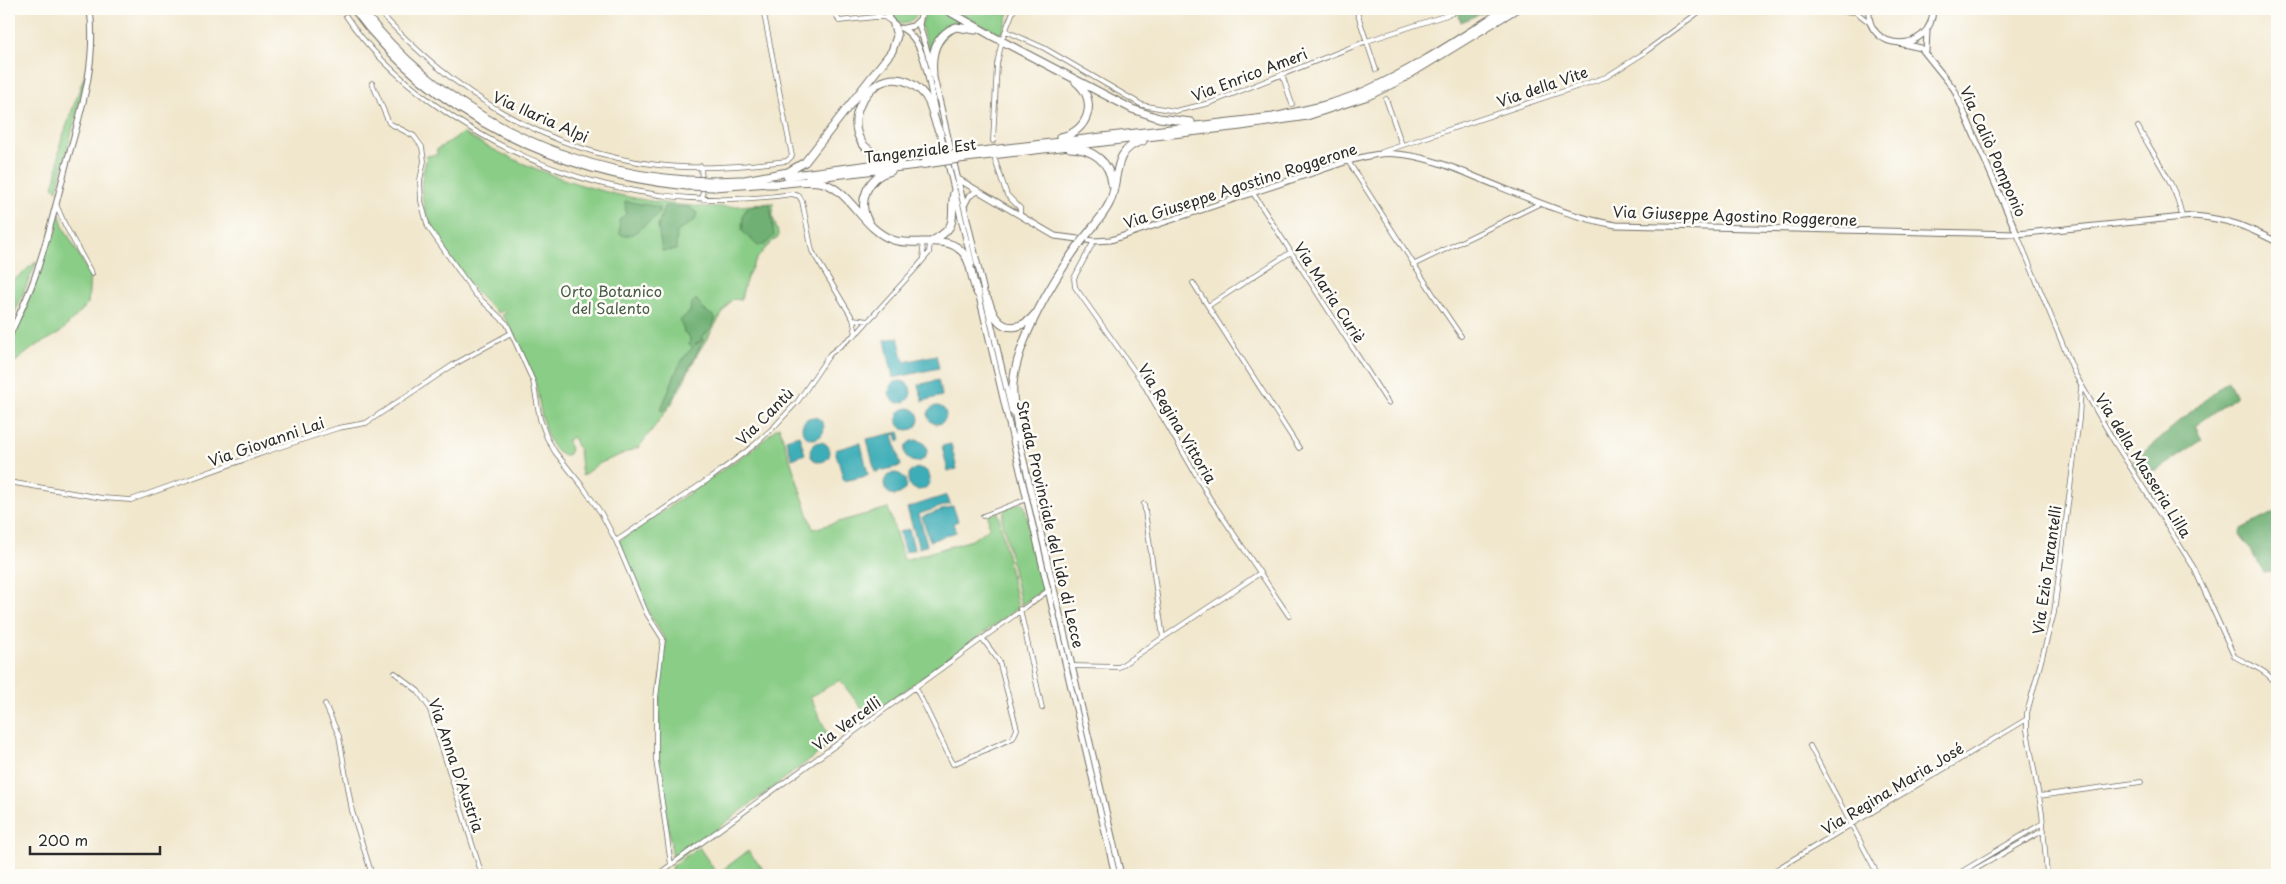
<svg xmlns="http://www.w3.org/2000/svg" width="2286" height="884" viewBox="0 0 2286 884" font-family="'Playpen Sans',sans-serif">
<rect width="100%" height="100%" fill="#fdfcf7"/>
<filter id="ink" filterUnits="userSpaceOnUse"><feTurbulence type="fractalNoise" baseFrequency=".02" numOctaves="2"/><feDisplacementMap in="SourceGraphic" scale="10" xChannelSelector="R" yChannelSelector="G"/><feConvolveMatrix kernelMatrix="1 2 1 2 8 2 1 2 1" color-interpolation-filters="sRGB"/></filter>
<filter id="wash" filterUnits="userSpaceOnUse"><feTurbulence type="fractalNoise" baseFrequency=".0096" numOctaves="4" result="noise"/><feDisplacementMap in="SourceGraphic" scale="20" xChannelSelector="R" yChannelSelector="G"/><feGaussianBlur stdDeviation="1.12" result="paint"/><feColorMatrix in="noise" values="0 0 0 0 0 0 0 0 0 0 0 0 0 0 0 0 0 1.4 0 .05"/><feComposite in="paint" operator="in"/></filter>
<g filter="url(#wash)">
<rect width="100%" height="100%" fill="#f1e7cd"/>
<!-- green -->
<path fill="#8acd87" stroke="#5a7c59" d="M892,9H917V15L909,23H901L895,19Z
M926,9L938,10L967,24L954,25L930,54L921,26Z
M951,9H1010L1002,35Z
M90,60L57,190L53,187L57,173L60,144Z
M463,133C539,177 624,204 712,207C732,207 753,205 773,203V217L779,236C757,253 746,273 741,300L733,299L728,304L698,353L673,402L639,447L598,464L582,476L579,450L573,437L567,440L571,449L569,454L564,456C540,445 541,397 533,375C526,358 516,340 508,323L502,315L506,313L505,310L498,313C469,291 425,230 422,195C420,181 424,169 427,156L438,154L436,150Z
M57,211H59L63,226L90,275L88,304L60,333L34,347L9,367V344L43,260Z
M37,261L9,327V284Z
M779,426L813,529L888,508L904,560L972,540L989,528L988,515L998,512L1018,608L868,717L840,680L810,697L832,743L677,859H673L658,761L660,685L666,641L650,615L619,541L752,450Z
M1021,503L1024,504L1044,589L1021,605L1002,519L1005,509Z
M699,847L717,874L748,851L768,875H673L671,867Z"/>
<!-- forest -->
<path fill="#6fb074" stroke="#4d6e50" d="M1457,9H1491L1461,22Z
M625,201L659,207V214L633,234L625,236L620,234L619,220L626,214Z
M770,203L774,236L764,245L758,246L742,231L743,214L748,207Z
M664,206L689,207L697,213L695,220L677,232L676,250L662,251L658,227Z
M696,299L704,310L716,318L712,327L695,345L704,339L670,403L664,411L660,410C671,390 675,363 693,347L689,345L690,338L684,332L680,320L690,312L691,304Z
M2228,380L2236,397L2195,426L2202,440L2157,470H2137L2132,462Z
M2277,511V570L2264,572L2240,534L2241,529Z"/>
<!-- water -->
<path fill="#3dadb7" stroke="#346c71" d="M898,337L904,362L936,355L939,368L893,378L885,340Z
M938,380L942,396L923,401L918,385Z
M889 392a11 11 0 1 1 22 0a11 11 0 1 1-22 0Z
M928 415a9 9 0 1 1 18 0a9 9 0 1 1-18 0Z
M897 419a11 11 0 1 1 22 0a11 11 0 1 1-22 0Z
M802 428a11 11 0 1 1 22 0a11 11 0 1 1-22 0Z
M899,432L901,440L898,441L896,434L893,435L901,466L875,472L867,439Z
M799,435L805,454L792,459L786,439Z
M905 451a11 11 0 1 1 22 0a11 11 0 1 1-22 0Z
M810 452a10 10 0 1 1 20 0a10 10 0 1 1-20 0Z
M859,443L861,444L868,474L867,476L844,481L835,450Z
M951,444L957,469L948,471L942,446Z
M908 479a11 11 0 1 1 22 0a11 11 0 1 1-22 0Z
M884 484a11 11 0 1 1 22 0a11 11 0 1 1-22 0Z
M947,495L950,504L919,514L927,545L919,548L907,508Z
M953,506L958,521L953,523L956,532L930,541L922,517Z
M909,529L914,549L905,552L899,532Z"/>
</g>
<g filter="url(#ink)">
<g fill="none" stroke-linecap="round" stroke-linejoin="round">
<defs>
<path id="street" d="M377,9C451,91 546,152 658,165C700,170 745,166 787,161L792,156L763,9
M834,9L839,21L875,17
M886,9L875,17H884L890,21
M1356,9L1376,70
M1783,9L1856,12L1870,23
M346,16C369,51 400,79 434,104C537,179 665,213 792,194L799,196L802,201L812,251L853,319L856,334
M1006,31L1044,48L1142,105L1175,111L1210,103L1367,41L1453,13L1452,9
M1003,37L1014,9
M1282,74L1292,104
M372,83L389,123L414,136L422,147L424,161L420,180L421,201L428,227L475,294L507,324L533,381L540,419L547,438L555,452L583,487L601,513L616,541L647,614L663,639L656,698V760L671,865
M1386,99L1402,145
M2138,127C2153,155 2177,185 2182,217
M993,141L997,64L1001,45
M1382,152L1606,77L1641,55L1703,9
M995,160L1007,195L1020,208V214
M1348,161L1440,305L1461,336
M701,166L703,199
M1253,193L1388,403
M56,204L65,225L92,274
M2017,234L2075,374L2115,443L2194,568L2234,656C2249,666 2267,668 2277,686
M1094,241L1074,278L1075,287L1143,383L1209,497L1289,616
M922,244L924,259
M1413,265L1541,203
M1193,283L1299,448
M1208,306L1291,252
M853,319L868,321
M9,482L102,498L131,500L271,450L338,428L366,423L453,365L511,333
M1144,504L1163,638
M983,516L1027,499
M616,541L712,477L752,447L773,428L798,401L830,354L859,331L918,266L929,253L930,243
M1020,609L1042,708
M1072,666L1119,667L1260,573
M395,673L418,691L429,707L482,875
M915,686L953,764L1013,738L1017,729L999,661L982,638
M325,704L339,736L352,811L372,875
M1810,746L1878,875
M2039,796L2141,782
M657,875L1049,590
M1767,875L2027,719
M1956,875L2043,823
M1965,875L2044,830
M2047,875L2042,813L2027,730V713L2054,613L2079,419L2081,386"/>
<path id="secondary" d="M887,9L889,19L896,26
M922,9L919,25L931,64
M1869,9C1865,52 1932,56 1933,9
M901,28C926,39 929,86 935,111
M904,28L913,26L920,19
M1899,43L1921,48L1954,89L2017,234
M1926,52L1927,31
M933,73L1012,412
M940,131L972,264
M958,179L1055,236L1094,241L1111,240L1348,161C1364,157 1381,152 1397,154C1425,156 1453,167 1478,178C1523,196 1568,217 1616,225L2017,234L2193,216C2229,219 2245,226 2277,242
M965,204L969,196L978,191
M978,292L1115,875
M9,337C17,319 26,301 33,282C47,244 56,204 66,165C81,111 97,65 90,9
M1018,435L1121,875"/>
<path id="highway" d="M354,9C432,115 558,173 687,186
M361,9C438,109 560,171 686,180
M945,9L994,37L1132,109L1159,118L1191,122
M933,74C931,54 935,35 956,27L975,30
M1060,137C1088,133 1099,100 1076,82
M1070,148C1092,149 1110,161 1112,184
M965,153L1273,117C1304,110 1336,104 1365,91C1415,69 1460,38 1506,9
M925,155C912,156 899,159 886,157C822,143 873,46 921,91C933,102 932,119 940,133
M966,158L1241,126L1307,116L1368,96L1402,79L1516,9
M787,176L900,161
M809,178L926,164
M714,181L741,180
M739,181L788,172L805,162L892,51L897,36L894,25
M766,184C784,185 805,178 823,183C851,191 863,230 893,240C914,247 943,235 959,249C973,259 970,280 978,294
M714,187L771,183
M868,221C857,201 868,176 891,171
M1084,238C1093,227 1104,215 1110,202C1120,179 1111,149 1143,141
M932,241C961,225 949,218 954,193
M986,297C991,304 991,313 997,319C1008,333 1026,326 1035,314
M1018,438C1019,419 1011,403 1013,384C1017,340 1054,278 1080,243"/>
</defs>
<!-- street casing -->
<use href="#street" stroke="#706d64" stroke-width="5.5"/>
<!-- secondary casing -->
<use href="#secondary" stroke="#706d64" stroke-width="7"/>
<!-- highway casing -->
<use href="#highway" stroke="#706d64" stroke-width="9"/>
<!-- street -->
<use href="#street" stroke="#fff" stroke-width="4"/>
<!-- secondary -->
<use href="#secondary" stroke="#fff" stroke-width="5"/>
<!-- highway -->
<use href="#highway" stroke="#fff" stroke-width="7"/>
<defs>
<path id="highway-bridge" d="M925,158L965,153
M926,164L966,158
M686,180L714,181
M687,186L714,187
M1080,243L1084,238"/>
</defs>
<!-- highway-bridge casing -->
<use href="#highway-bridge" stroke="#706d64" stroke-width="9" stroke-linecap="butt"/>
<!-- highway-bridge -->
<use href="#highway-bridge" stroke="#fff" stroke-width="7"/>
</g>
</g>
<g text-anchor="middle" dominant-baseline="central" stroke-width="5" stroke-linejoin="round" paint-order="stroke">
<!-- street labels -->
<g font-size="15" fill="#2b2b2b" stroke="#fdfcf7">
<text transform="translate(1249 74) rotate(-21)">Via Enrico Ameri</text>
<text transform="translate(1542 86) rotate(-19)">Via della Vite</text>
<text transform="translate(541 116) rotate(24)">Via Ilaria Alpi</text>
<text transform="translate(920 150) rotate(-7)">Tangenziale Est</text>
<text transform="translate(1994 151) rotate(66)">Via Caliò Pomponio</text>
<text transform="translate(1240 185) rotate(-18)">Via Giuseppe Agostino Roggerone</text>
<text transform="translate(1735 215) rotate(2)">Via Giuseppe Agostino Roggerone</text>
<text transform="translate(1330 292) rotate(57)">Via Maria Curiè</text>
<text transform="translate(764 416) rotate(-45)">Via Cantù</text>
<text transform="translate(1178 423) rotate(59)">Via Regina Vittoria</text>
<text transform="translate(266 441) rotate(-19)">Via Giovanni Lai</text>
<text transform="translate(2144 465) rotate(58)">Via della Masseria Lilla</text>
<text transform="translate(1051 524) rotate(77)">Strada Provinciale del Lido di Lecce</text>
<text transform="translate(2046 570) rotate(-82)">Via Ezio Tarantelli</text>
<text transform="translate(846 723) rotate(-36)">Via Vercelli</text>
<text transform="translate(457 765) rotate(71)">Via Anna D'Austria</text>
<text transform="translate(1892 788) rotate(-31)">Via Regina Maria José</text>
</g>
<!-- park labels -->
<g font-size="15" fill="#485c47" stroke="#fdfcf7">
<text x="611" y="290">Orto Botanico<tspan x="611" dy="17">del Salento</tspan></text>
</g>
</g>
<!-- margin -->
<rect width="2286" height="884" fill="none" stroke="#fdfcf7" stroke-width="30"/>
<!-- scale -->
<path d="M30 846v8h130v-8" fill="none" stroke="#2b2b2b" stroke-width="2.5"/>
<text x="38" y="846" font-size="15" fill="#2b2b2b" stroke="#fdfcf7" stroke-width="4" paint-order="stroke">200 m</text>
</svg>
